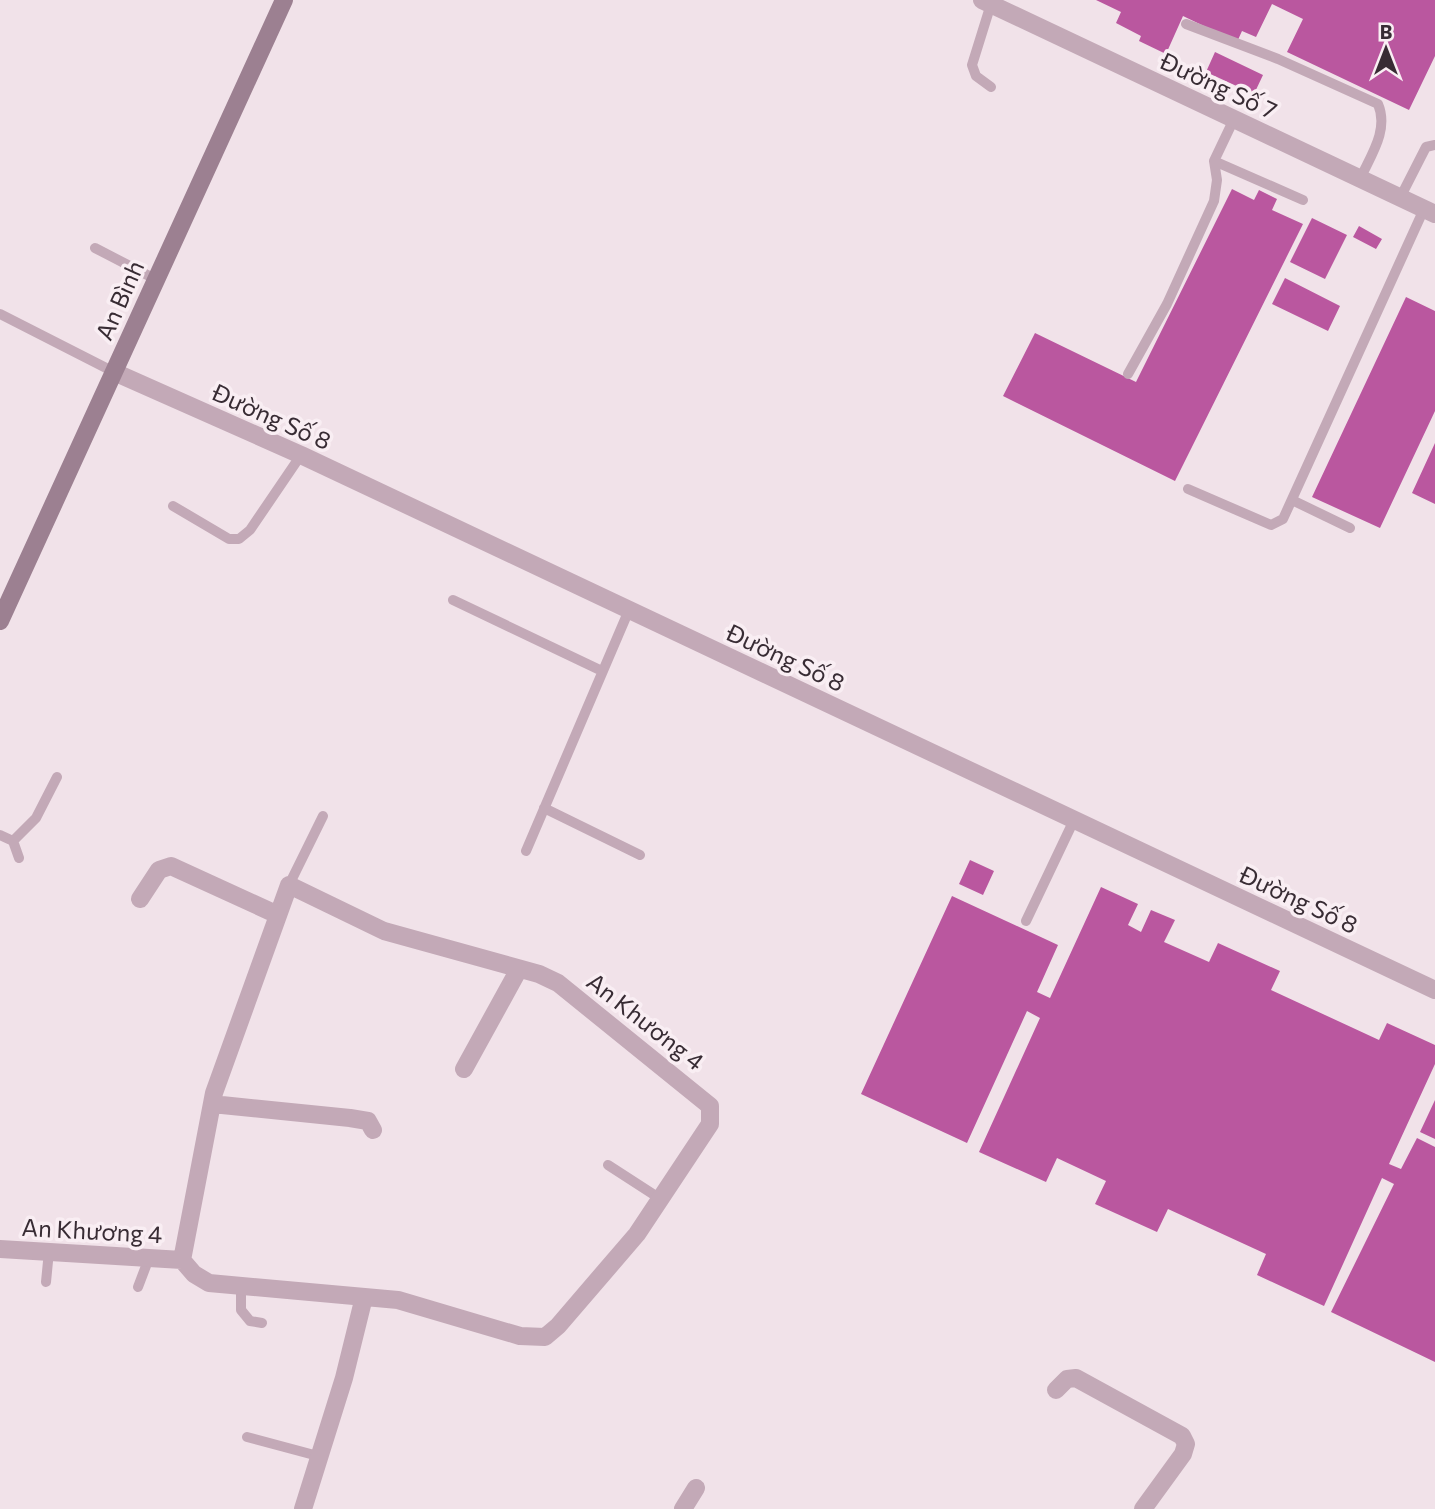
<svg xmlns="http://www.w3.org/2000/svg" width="1435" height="1509" viewBox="0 0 1435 1509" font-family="Commissioner,sans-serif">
<rect width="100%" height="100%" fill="#f1e2e9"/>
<!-- building -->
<path fill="#ba579f" d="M1096,0H1435V56L1409,110L1287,52L1303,19L1272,4L1256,37L1242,31L1237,42L1183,16L1166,54L1139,41L1141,36L1116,23L1121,12Z
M1215,52L1263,75L1254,94L1206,72Z
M1232,189L1254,200L1259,190L1277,199L1272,210L1303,224L1175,481L1003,396L1035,333L1136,382Z
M1312,218L1347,235L1325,279L1290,262Z
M1359,226L1382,239L1376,249L1353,237Z
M1285,278L1340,306L1328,331L1272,304Z
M1406,297L1435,311V411L1380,528L1312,497Z
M1435,443V504L1412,493Z
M970,860L994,871L983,895L959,884Z
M1101,887L1138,904L1128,925L1141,932L1151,910L1175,920L1164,942L1209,962L1218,943L1280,971L1271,990L1379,1040L1387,1023L1435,1045V1064L1389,1164L1401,1169L1417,1138L1435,1147V1362L1331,1312L1394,1184L1382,1178L1324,1306L1257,1275L1266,1254L1168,1209L1157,1232L1095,1204L1106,1181L1057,1158L1046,1182L979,1152L1040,1018L1027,1011L967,1143L861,1094L952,896L1058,945L1037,992L1050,998Z
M1435,1100V1139L1420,1132Z"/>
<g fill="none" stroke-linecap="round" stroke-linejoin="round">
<!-- path -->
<path stroke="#b499a8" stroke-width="2.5" stroke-dasharray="3.5 3.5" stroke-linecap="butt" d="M64,1235V1226"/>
<!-- lane -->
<path stroke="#c3a9b7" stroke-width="10" d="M991,4L972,65L976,76L991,87
M1186,24L1278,59L1378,104C1389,130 1371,155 1360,179
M1214,161L1303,200
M1400,198L1426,147L1435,145
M95,248L155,279
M0,314L114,372
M1128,374L1167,304L1214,201L1217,180L1214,161L1234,119
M1188,489L1271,525L1283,519L1424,209
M1292,500L1350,528
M173,506L229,539H239L250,530L301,455
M453,600L602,671
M544,808L640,855
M0,835L13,841L19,858
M13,841L36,818L57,777
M526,851L629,610
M289,885L323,816
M1026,921L1074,820
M608,1165L659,1198
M46,1282L49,1251
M138,1287L149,1258
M241,1287V1310L250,1321L262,1323
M247,1437L318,1456"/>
<!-- street -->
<path stroke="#c3a9b7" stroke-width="18" d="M982,0L1435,214
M114,372L301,455L1435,990
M140,899L159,870L171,866L278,915
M464,1069L519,969
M212,1104L350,1118L368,1121L373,1130
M0,1249L182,1260L194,1274L209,1283L398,1300L520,1336L545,1337L558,1326L637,1234L710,1124V1106L558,983L539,974L384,931L289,885L214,1093L182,1260
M1056,1390L1067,1379L1076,1378L1182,1436L1186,1444L1183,1454L1143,1509
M303,1509L344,1378L364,1297
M683,1509L696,1488"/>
<!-- secondary -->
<path stroke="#9c8091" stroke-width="18" d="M0,621L284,0"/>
</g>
<g text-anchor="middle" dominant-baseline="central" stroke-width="7" stroke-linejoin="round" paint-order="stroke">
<!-- street labels -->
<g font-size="24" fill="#382c34" stroke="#f9eef3">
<text transform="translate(1219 85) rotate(25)">Đường Số 7</text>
<text transform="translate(119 300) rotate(-66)">An Bình</text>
<text transform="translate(272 416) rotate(24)">Đường Số 8</text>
<text transform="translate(786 657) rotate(25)">Đường Số 8</text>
<text transform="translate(1299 899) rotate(25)">Đường Số 8</text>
<text transform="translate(646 1021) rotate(38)">An Khương 4</text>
<text transform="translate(92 1230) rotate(3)">An Khương 4</text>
</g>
</g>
<!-- north arrow -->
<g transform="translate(1386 49)" stroke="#f9eef3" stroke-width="5" paint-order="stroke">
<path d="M0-5L12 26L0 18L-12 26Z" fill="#382c34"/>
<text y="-10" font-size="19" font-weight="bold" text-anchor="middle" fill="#382c34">B</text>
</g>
</svg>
